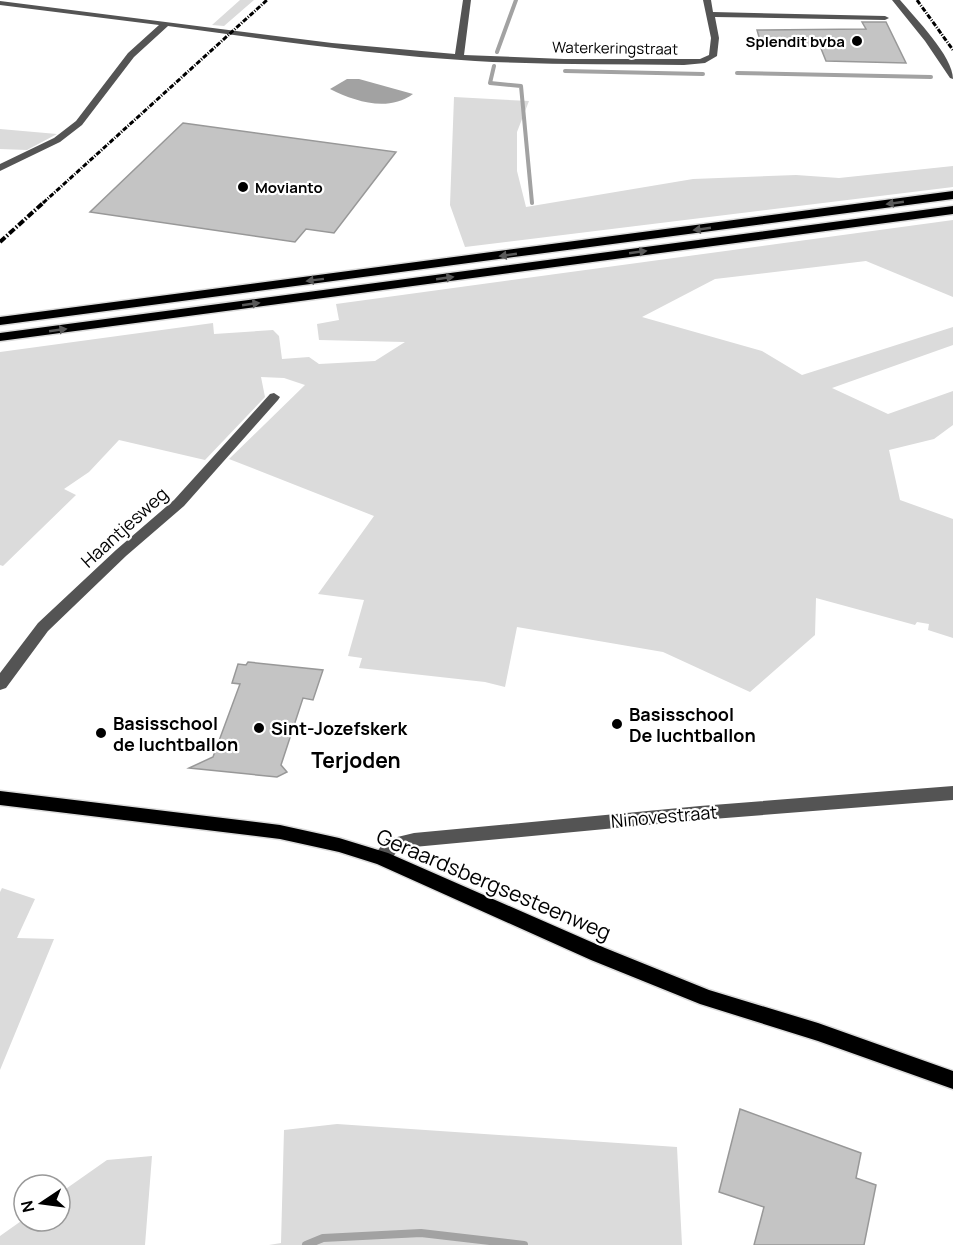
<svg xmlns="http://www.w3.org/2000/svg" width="953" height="1245" viewBox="0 0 953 1245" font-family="Manrope,sans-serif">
<rect width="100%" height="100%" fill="#fff"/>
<!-- green -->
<path fill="#dbdbdb" d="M240,0H254L224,26L212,25Z
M454,97L529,101L517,132V171L526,207L693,179L796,175L839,178L953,166V187L465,247L450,205Z
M0,129L57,134L27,150L0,149Z
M953,220V297L866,261L715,279L642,317L762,351L802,375L953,327V345L832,388L888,414L953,391V425L934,439L889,450L900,500L953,519V638L928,630L929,624L917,622L915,625L816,598L815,635L750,692L663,652L517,627L505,687L485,682L359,668L362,658L348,656L364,600L318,594L374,516L229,459L305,385L284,378L261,377L265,397L205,460L119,440L89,472L64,489L76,495L3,566L0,565V352L213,323L214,334L273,330L279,336L282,359L309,357L319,364L375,361L405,342L319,340L317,324L339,320L336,304Z
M2,888L35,899L17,938L54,939L0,1070V892Z
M337,1124L677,1147L682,1245H269L281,1243L284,1130Z
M152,1156L145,1245H0V1236L24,1219V1221H60V1193L107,1160Z"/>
<!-- water -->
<path fill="#a2a2a2" d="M347,79H359L413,94C388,112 356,102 330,89Z"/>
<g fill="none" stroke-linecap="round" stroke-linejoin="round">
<!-- stream-far1 -->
<path stroke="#a2a2a2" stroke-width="4" d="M497,52L516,0
M494,66L490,83L521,86L532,203
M565,71L703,74
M737,73L931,77"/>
<!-- stream -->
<path stroke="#a2a2a2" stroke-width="8" d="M306,1245L323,1238L421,1233L524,1245"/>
</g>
<!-- building -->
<path fill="#c4c4c4" stroke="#989898" stroke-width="1.5" d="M862,22H886L906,63L826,61L820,46L761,44L757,30L866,29Z
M183,123L396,152L334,233L306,229L295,242L90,212Z
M248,662L323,670L313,700L303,698L281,765L287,772L277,777L189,768L213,757L240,684L232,683L238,664L246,665Z
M740,1109L861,1153L856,1178L876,1185L864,1245H754L764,1207L719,1192Z"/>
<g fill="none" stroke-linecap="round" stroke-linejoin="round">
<defs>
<path id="major" d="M0,791L280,825L339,838L388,853L605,948L709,990L818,1023L953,1071V1089L818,1041L700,1004L591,960L377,864L339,852L280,839L0,805Z"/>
<path id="highway" d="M953,191V199L0,325V317Z
M953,206V214L0,341V333Z"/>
</defs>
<!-- major casing -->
<use href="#major" stroke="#dbdbdb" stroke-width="3"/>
<!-- highway casing -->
<use href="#highway" stroke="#dbdbdb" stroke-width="3"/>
<!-- minor -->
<path fill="#545454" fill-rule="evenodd" d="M463,0H471L464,55L564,59H700L709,55L711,38L703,0H711L713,12L885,16L889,18L885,20L715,17L719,38L717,56L705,63L684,65C614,64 545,65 475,61C372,55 270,40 168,26L134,57L82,125L60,142L0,171V164L54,138L76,121L128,53L159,25L0,5V1L332,43L455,54Z
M892,0H900C915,18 953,56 953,79L950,78L925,41Z
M274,393L280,397L278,400L184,506L126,556L48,631L6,688L0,690V673L38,623L116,550L174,500L270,394Z
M953,786V800L700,820L414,847L397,851C391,860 387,867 376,863L373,858L385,840L414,833L700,806Z"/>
<!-- major -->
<use href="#major" fill="#000" fill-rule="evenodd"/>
<!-- highway -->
<use href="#highway" fill="#000" fill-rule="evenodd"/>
<!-- rail-far1 -->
<path stroke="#000" stroke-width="3" stroke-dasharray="5 1.5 1 1.5" stroke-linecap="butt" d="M917,0L953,50
M43,203L267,0"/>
<!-- rail -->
<path stroke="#000" stroke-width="4" stroke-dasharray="7 2 1.5 2" stroke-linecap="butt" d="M0,242L44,202"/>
</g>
<!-- one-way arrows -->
<defs><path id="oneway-solid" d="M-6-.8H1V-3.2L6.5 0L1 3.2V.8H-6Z" transform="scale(1.5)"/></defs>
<g fill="#595959">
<use href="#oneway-solid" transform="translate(895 203) rotate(172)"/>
<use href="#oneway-solid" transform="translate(702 229) rotate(172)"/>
<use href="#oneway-solid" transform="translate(638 252) rotate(-8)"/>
<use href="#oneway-solid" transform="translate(508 255) rotate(172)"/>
<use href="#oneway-solid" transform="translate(445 278) rotate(-8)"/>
<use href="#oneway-solid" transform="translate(315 280) rotate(173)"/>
<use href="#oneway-solid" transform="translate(251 304) rotate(-8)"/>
<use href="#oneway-solid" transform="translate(58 330) rotate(-8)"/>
</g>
<!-- markers -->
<g fill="#000" stroke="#fff" stroke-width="2">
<circle cx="857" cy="41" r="6"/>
<circle cx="243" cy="187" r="6"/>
<circle cx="617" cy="724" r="6"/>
<circle cx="259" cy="728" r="6"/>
<circle cx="101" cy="733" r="6"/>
</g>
<g text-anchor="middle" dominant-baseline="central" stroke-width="4.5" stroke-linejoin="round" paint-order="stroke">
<!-- far-poi labels -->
<g font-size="15" font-weight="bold" fill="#000" stroke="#fff" text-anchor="end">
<text x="845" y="41">Splendit bvba</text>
<text x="255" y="187" text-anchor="start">Movianto</text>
</g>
<!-- far-street labels -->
<g font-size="15" fill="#000" stroke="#fff">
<text transform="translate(615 48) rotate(1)">Waterkeringstraat</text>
</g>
<!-- street labels -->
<g font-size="18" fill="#000" stroke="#fff">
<text transform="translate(124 527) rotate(-42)">Haantjesweg</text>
<text transform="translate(664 816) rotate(-5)">Ninovestraat</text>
</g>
<!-- poi labels -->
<g font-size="18" font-weight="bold" fill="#000" stroke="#fff" text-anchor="start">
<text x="629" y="714">Basisschool<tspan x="629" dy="21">De luchtballon</tspan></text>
<text x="113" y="723">Basisschool<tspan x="113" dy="21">de luchtballon</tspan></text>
<text x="271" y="728">Sint-Jozefskerk</text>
</g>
<!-- quarter labels -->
<g font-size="21" font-weight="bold" fill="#000" stroke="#fff">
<text x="356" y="760">Terjoden</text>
</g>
<!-- near-street labels -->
<g font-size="21" fill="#000" stroke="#fff">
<text transform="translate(494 884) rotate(23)">Geraardsbergsesteenweg</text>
</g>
</g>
<!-- north arrow -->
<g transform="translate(42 1203) rotate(257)"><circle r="28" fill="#ffffff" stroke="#999999" stroke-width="1.5"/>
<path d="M0-4.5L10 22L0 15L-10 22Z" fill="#000000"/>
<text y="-9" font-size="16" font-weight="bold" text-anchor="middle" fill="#000000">N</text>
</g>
</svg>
